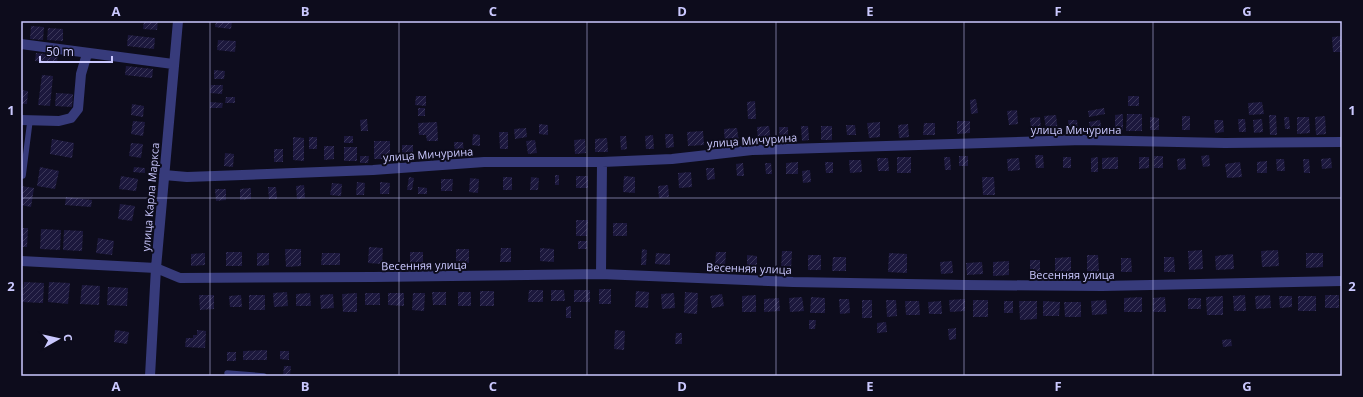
<svg xmlns="http://www.w3.org/2000/svg" width="1363" height="397" viewBox="0 0 1363 397" font-family="'Open Sans',sans-serif">
<defs>
<pattern id="building-hatch" width="6" height="6" patternUnits="userSpaceOnUse"><rect width="6" height="6" fill="#1c183d"/><path d="M-1 1l2-2M0 6l6-6M5 7l2-2" fill="none" stroke="#3c385a"/></pattern>
</defs>
<rect width="100%" height="100%" fill="#0d0c1c"/>
<!-- building -->
<path fill="url(#building-hatch)" d="M144,21H158L157,30L143,29Z
M216,21H232L231,29L215,27Z
M31,26L44,27L43,40L30,39Z
M48,28L63,29V41L47,40Z
M128,35L155,38L154,49L127,46Z
M1342,36V52H1333L1332,37Z
M218,40L236,41L235,52L217,50Z
M36,53L58,55L57,63L35,61Z
M126,66L153,69L152,78L125,75Z
M214,70L225,71L224,79H214Z
M42,75L53,76L50,106L38,105Z
M211,85H223L222,94L210,93Z
M21,90L28,91L27,104H21Z
M56,93L73,94L72,107L55,106Z
M416,96H426V106L415,105Z
M1128,96H1139V106H1128Z
M226,97H235V103H225Z
M976,99L978,113L971,114L970,100Z
M755,101L756,119H748L747,102Z
M210,102L223,103L222,108H210Z
M1262,102L1264,114L1249,115L1248,103Z
M132,104L144,106L143,117L131,115Z
M418,108H425V116H418Z
M1104,108L1105,114L1089,117L1088,111Z
M1017,110L1018,124L1009,125L1007,111Z
M1123,114V130H1115V115Z
M1127,114H1142V131H1126Z
M1056,115L1058,132L1047,134L1044,116Z
M1269,115H1276L1277,135H1270Z
M1182,116H1190V130H1182Z
M1325,116L1326,134L1316,135L1315,117Z
M1040,117L1041,130L1031,131L1030,118Z
M1150,117L1159,118V130H1150Z
M1284,117H1289L1290,129H1285Z
M1297,117H1309L1310,133L1297,134Z
M367,119L368,131H361L360,120Z
M1238,119H1245L1246,132H1239Z
M1262,119L1263,132L1254,133L1253,120Z
M1068,120H1077L1078,130L1069,131Z
M1100,120L1102,132L1091,134L1089,122Z
M1214,120H1223L1224,132L1215,133Z
M133,121L145,122L143,136L131,134Z
M957,121H970V133L957,134Z
M437,122L438,141H427L426,135H419L418,123Z
M880,122V137L869,138L867,123Z
M924,123H935V135H923Z
M539,124L548,125V135L539,134Z
M908,124L909,137L899,138L898,125Z
M846,125H855L856,135H847Z
M769,126L771,141L758,143L757,127Z
M801,126H808L809,140L802,141Z
M821,126H832V140H821Z
M779,127H788V141H780Z
M526,128L527,137L515,139L514,129Z
M737,128L739,143L725,144L724,129Z
M703,131L704,145L688,146L687,132Z
M499,132H508V149H500Z
M473,134L480,135V146L472,145Z
M665,134H673L674,147L666,148Z
M653,135L654,149H646L645,136Z
M344,136H353V143H344Z
M620,136H626L627,149L621,150Z
M293,137L304,138V161L293,160Z
M309,137H317V149H309Z
M607,138L608,152H595V139Z
M52,139L74,143L72,158L50,154Z
M585,139L586,153L575,154L574,140Z
M535,140L537,153L528,154L526,141Z
M374,141H390V159H374Z
M454,142H463L464,155L455,156Z
M131,143L143,144L141,158L129,156Z
M402,145H413V159H402Z
M324,146H334V159L324,160Z
M344,147H357V161H344Z
M274,149H283V162H274Z
M225,153L234,154L233,167L224,166Z
M1035,155H1043L1044,168H1036Z
M1209,155L1210,166L1203,167L1201,156Z
M360,156H369L368,163H360Z
M959,156H968V166H959Z
M1154,156H1163V168H1154Z
M897,157H911V173H897Z
M944,157H950L951,170H945Z
M1063,157H1071V168H1063Z
M1098,157V172H1091V158Z
M1118,157V169H1102V158Z
M1139,157H1149V168L1139,169Z
M877,158H888L889,171H878Z
M1019,158L1020,170L1008,171L1007,159Z
M1185,158L1186,169L1178,170L1177,159Z
M1331,158L1332,168L1322,169L1321,159Z
M1276,159H1284L1285,171H1277Z
M1303,159H1309L1310,173H1304Z
M849,160H861L862,172L850,173Z
M1267,161V173H1257V162Z
M798,162V174H786V163Z
M825,162H833V173H826Z
M1240,162L1242,177L1227,178L1225,164Z
M743,163L744,176H737L736,164Z
M765,163H771L772,174H766Z
M40,167L59,171L55,189L37,186Z
M134,167L145,168V173L133,172Z
M706,168H714L715,179L707,180Z
M810,170L811,182L803,183L802,171Z
M691,172L692,187L679,188L678,173Z
M555,175H559V185H555Z
M121,176L138,179L136,191L119,189Z
M576,176H588V188H576Z
M624,176L635,177V193L623,192Z
M409,177L414,178L412,190H407Z
M503,177H512V190H503Z
M531,177L539,178L538,190H530Z
M982,177H994L995,195H983Z
M470,178L479,179L478,193L469,192Z
M441,179H453L452,191H441Z
M357,182L365,183L364,195H356Z
M380,182L390,183L389,194H380Z
M332,183L342,184L341,196L330,195Z
M304,185L305,198L297,199L296,186Z
M668,185L669,197L659,198L658,186Z
M21,186L34,188L31,207L21,205Z
M268,187H276L277,199H269Z
M418,187L427,188V194H418Z
M251,188V199L240,200V189Z
M215,189H226V200L216,201Z
M66,197L92,200L91,207L65,205Z
M120,204L135,206L132,221L118,219Z
M576,220H588L587,236H576Z
M613,223H627V236H613Z
M21,228H28L27,247H21Z
M41,229L61,230L60,250L40,249Z
M64,230L83,231L82,251L63,250Z
M98,238L114,241L112,255L96,253Z
M578,241H587V249H578Z
M369,247L383,248L382,264L368,263Z
M501,248H511V262H500Z
M540,248L554,249V262L540,261Z
M285,249H301V266L286,267Z
M456,249H469V263H456Z
M642,249L647,250L646,265H641Z
M1202,250L1203,269L1189,270L1188,251Z
M1278,250L1279,266L1262,267L1261,251Z
M782,251H792L791,269H781Z
M226,252H242V266H226Z
M410,252H423V263H410Z
M716,252H726L725,267H715Z
M205,253V265L191,266V254Z
M257,253H269V265L257,266Z
M322,253H340V265H321Z
M656,253L670,254V265L655,264Z
M889,253L907,254V273L888,272Z
M1306,253H1323V267L1306,268Z
M1233,254L1234,269L1216,270L1215,256Z
M747,255L757,256V268H747Z
M808,255H821V270H808Z
M1087,255H1098L1099,272H1087Z
M833,257H846V271H832Z
M1071,257V274H1055V258Z
M1164,257H1174L1175,272H1164Z
M1121,258H1131L1132,272H1121Z
M1030,260H1040V274H1030Z
M952,261L953,273L941,274L940,262Z
M1009,261V275L993,276V262Z
M982,262L983,274L967,275L966,263Z
M24,282L44,283L43,303L22,302Z
M49,282L70,283L68,304L48,302Z
M82,285L100,286L99,305L80,304Z
M108,287L128,288L127,306L107,305Z
M599,289H611V304H599Z
M529,290H543V302H528Z
M551,290H564L565,301H551Z
M574,290H590V302H574Z
M480,291H494V306H480Z
M636,291L649,292L648,308L635,307Z
M287,292L288,306L274,307L273,293Z
M432,292H446V305H433Z
M458,292H471V306H458Z
M685,292L698,293L697,314L684,313Z
M310,293L311,306H296V294Z
M357,293V312H343L342,294Z
M365,293H380V305H365Z
M388,293H404V306L388,305Z
M413,293H425L424,311L412,310Z
M674,293L675,308L662,309L661,294Z
M333,294L334,308L321,309L320,295Z
M722,294L724,306L712,308L710,296Z
M199,295H214V309L200,310Z
M241,295L242,307H230L229,296Z
M249,295H265V310H249Z
M756,295V312H742V296Z
M1245,295L1246,311H1234L1233,296Z
M1270,295L1271,308L1256,309L1255,296Z
M1325,295H1339V308H1325Z
M1223,296V315H1207L1206,297Z
M1279,296H1292V307L1280,308Z
M1298,296H1316V311H1298Z
M802,297L804,311L790,312L789,298Z
M811,297L825,298V313H810Z
M1142,297V312H1124V298Z
M1165,297L1166,312H1153V298Z
M779,298L780,311L764,312V299Z
M1188,298H1201V309H1188Z
M839,299H849L850,313L840,314Z
M965,299V311L950,312L949,300Z
M862,300H872V318H862Z
M886,300H896L897,316L887,317Z
M973,300H988V317H973Z
M1106,300L1107,314L1092,315L1091,301Z
M905,301H919L920,315H906Z
M941,301L942,314H929L928,302Z
M1004,301H1013V313H1004Z
M1019,301H1037V319L1020,320Z
M1043,301L1060,302L1059,316H1043Z
M1064,302H1081V317H1065Z
M571,306V318H566V307Z
M809,320H816L815,329H809Z
M886,322L887,332L877,333V323Z
M956,328V339L949,340L948,329Z
M115,330L129,332L127,344L114,342Z
M197,330L206,331L205,348L185,347L186,338H193V335H197Z
M615,330L625,331L624,350L614,349Z
M676,333H682V344H675Z
M1231,339L1232,346L1223,347L1222,340Z
M267,350V360H243V351Z
M280,351H289V360L280,359Z
M227,352H236V361H227Z
M284,366H291L290,376H283Z"/>
<g fill="none" stroke-linecap="round" stroke-linejoin="round">
<!-- service -->
<path stroke="#373b7b" stroke-width="5.5" d="M23,176L30,121
M227,373L264,376"/>
<!-- minor -->
<path stroke="#373b7b" stroke-width="10" d="M21,44L173,64
M21,120L59,121L71,118L78,109L81,74L87,54
M164,175L187,177L373,170L484,162H602L672,159L752,150L1083,140L1225,143L1342,142
M21,261L156,268L180,278L373,277L601,274L793,282L965,285L1102,286L1342,281
M601,274L602,162
M150,376L156,268L178,21"/>
</g>
<!-- grid -->
<path fill="none" stroke="#cac8fe" stroke-width="1" stroke-opacity="0.55" d="M210,21V376M399,21V376M587,21V376M776,21V376M964,21V376M1153,21V376M21,198H1342"/>
<g text-anchor="middle" dominant-baseline="central" stroke-width="4" stroke-linejoin="round" paint-order="stroke">
<!-- street labels -->
<g font-size="11" fill="#cac8fe" stroke="#0d0c1c">
<text x="1076" y="129">улица Мичурина</text>
<text transform="translate(752 140) rotate(-4)">улица Мичурина</text>
<text transform="translate(428 154) rotate(-4)">улица Мичурина</text>
<text transform="translate(150 197) rotate(-85)">улица Карла Маркса</text>
<text transform="translate(424 265) rotate(-1)">Весенняя улица</text>
<text transform="translate(749 268) rotate(2)">Весенняя улица</text>
<text x="1072" y="274">Весенняя улица</text>
</g>
</g>
<!-- border -->
<rect width="1363" height="397" fill="none" stroke="#0d0c1c" stroke-width="44"/>
<!-- north arrow -->
<g transform="translate(58 339) rotate(82)" stroke="#0d0c1c" stroke-width="3" paint-order="stroke">
<path d="M0-3L7 15L0 10L-7 15Z" fill="#cac8fe"/>
<text y="-6" font-size="11" font-weight="bold" text-anchor="middle" fill="#cac8fe">С</text>
</g>
<!-- scale -->
<path d="M40 56v6h72v-6" fill="none" stroke="#cac8fe" stroke-width="2"/>
<text x="46" y="56" font-size="12" fill="#cac8fe" stroke="#0d0c1c" stroke-width="3" paint-order="stroke">50 m</text>
<rect x="22" y="22" width="1319" height="353" fill="none" stroke="#cac8fe" stroke-width="1.5"/>
<g font-size="13" text-anchor="middle" font-weight="bold" fill="#cac8fe">
<text x="116" y="16">A</text>
<text x="305" y="16">B</text>
<text x="493" y="16">C</text>
<text x="682" y="16">D</text>
<text x="870" y="16">E</text>
<text x="1058" y="16">F</text>
<text x="1247" y="16">G</text>
<text x="11" y="115">1</text>
<text x="1352" y="115">1</text>
<text x="11" y="291">2</text>
<text x="1352" y="291">2</text>
<text x="116" y="391">A</text>
<text x="305" y="391">B</text>
<text x="493" y="391">C</text>
<text x="682" y="391">D</text>
<text x="870" y="391">E</text>
<text x="1058" y="391">F</text>
<text x="1247" y="391">G</text>
</g>
</svg>
